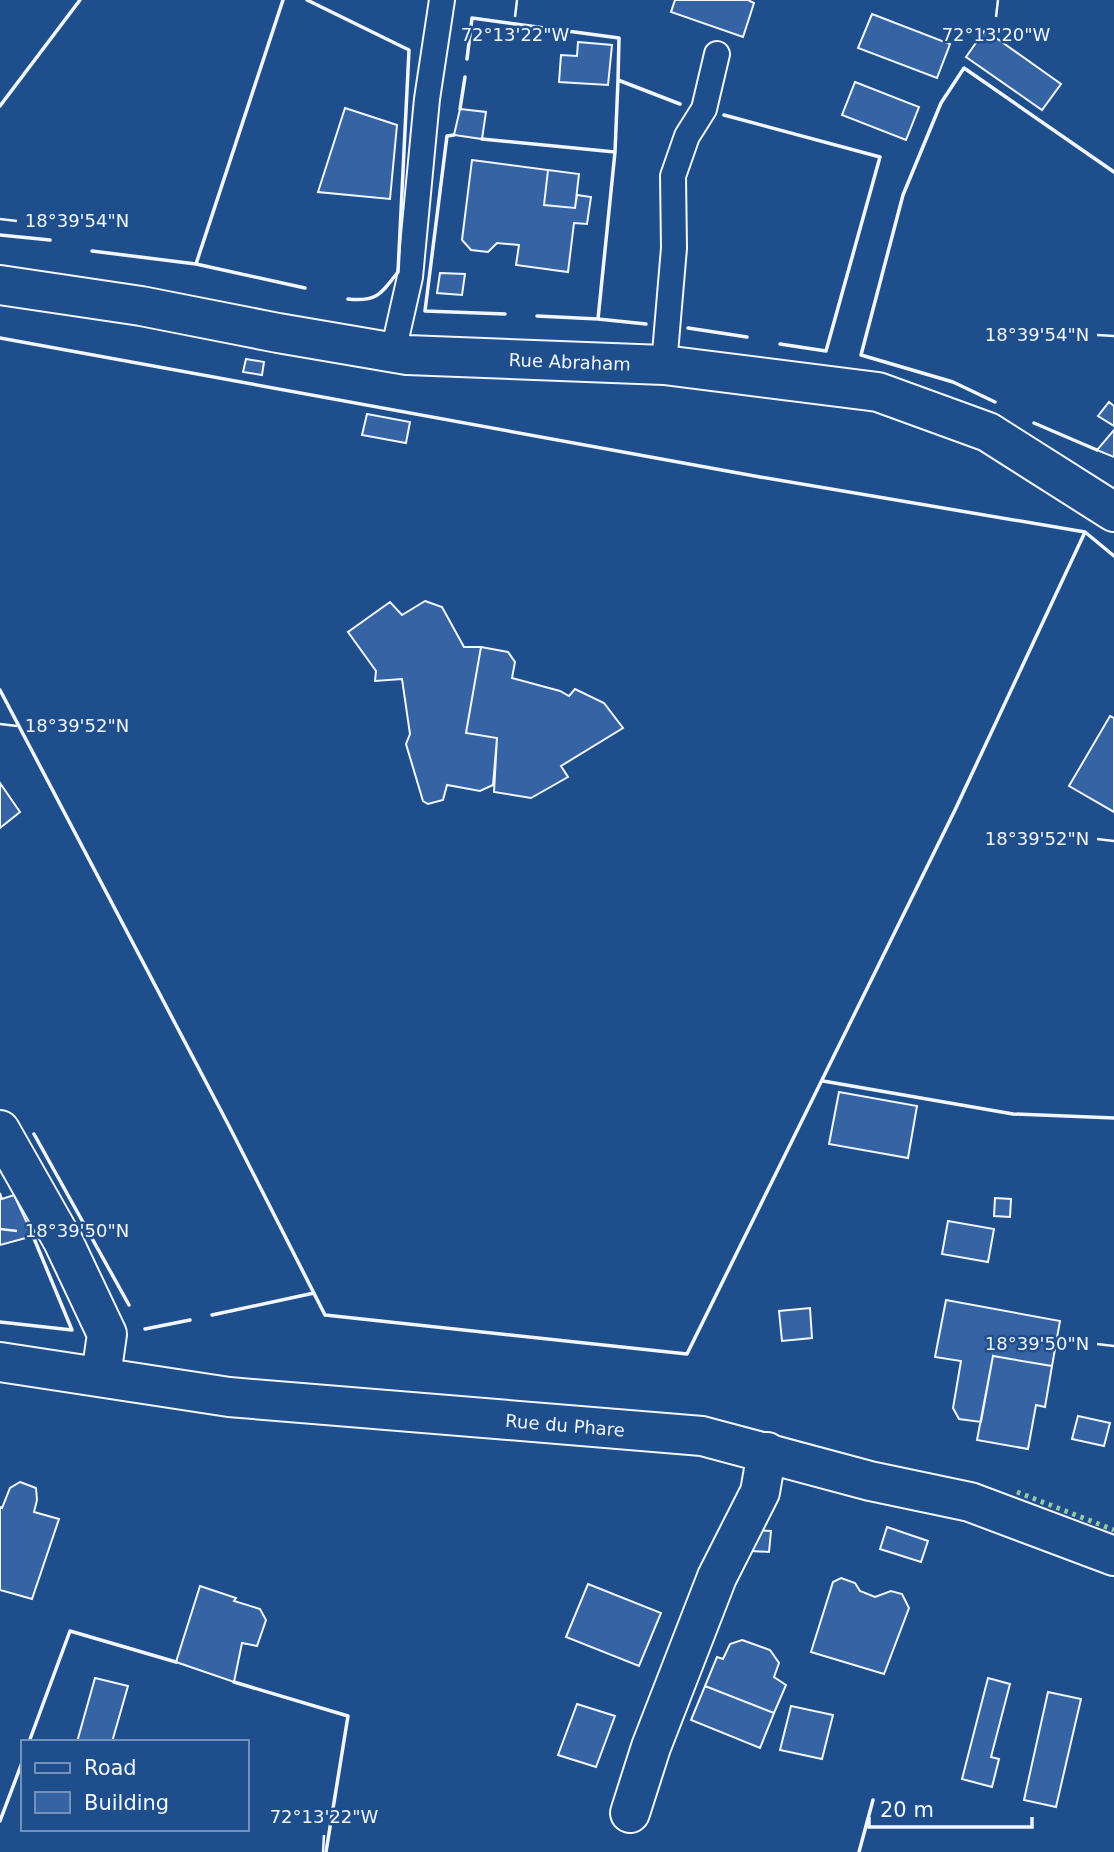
<svg xmlns="http://www.w3.org/2000/svg" width="1114" height="1852" viewBox="0 0 1114 1852" font-family="'DejaVu Sans',sans-serif">
<rect width="100%" height="100%" fill="#1f4e8c"/>
<!-- building -->
<path fill="#3563a3" stroke="#f2f6ff" stroke-width="2" d="M675,0H748L754,3L743,37L671,12Z
M872,14L950,44L937,78L858,48Z
M985,30L1061,84L1042,110L966,57Z
M578,42L612,45L608,85L559,82L561,55L577,56Z
M855,82L919,107L906,140L842,115Z
M345,108L397,125L390,199L318,192Z
M460,109L486,112L482,139L454,135Z
M472,160L548,170L544,205L575,208L577,195L591,197L587,224L574,223L568,272L516,265L519,245L497,243L488,252L471,250L462,240Z
M548,170L579,174L575,208L544,205Z
M440,273L465,274L462,295L437,293Z
M246,359L264,362L262,375L243,372Z
M1109,402L1114,406V426L1098,416Z
M367,414L410,422L406,443L362,435Z
M1114,430V457L1097,450Z
M425,601L442,607L464,647H481L466,733L497,738L493,785L480,791L447,785L443,800L428,804L423,801L406,744L410,734L402,679L375,681L376,671L348,632L390,602L402,615Z
M481,647L508,652L515,662L512,678L560,691L569,696L575,689L604,703L623,728L561,766L568,777L531,798L494,792L497,738L466,733Z
M1110,716L1114,718V812L1069,786Z
M0,783L20,812L0,828Z
M839,1092L917,1106L908,1158L829,1144Z
M0,1193L2,1199L14,1195L33,1236L0,1245Z
M995,1198L1011,1199L1010,1217L994,1216Z
M948,1221L994,1229L988,1262L942,1254Z
M946,1300L1060,1321L1052,1366L993,1356L981,1422L959,1419L953,1408L961,1361L935,1357Z
M810,1308L812,1338L782,1341L779,1311Z
M993,1356L1052,1366L1045,1407L1036,1405L1028,1449L977,1440Z
M1078,1416L1110,1423L1104,1446L1072,1439Z
M20,1482L36,1488L37,1500L34,1512L59,1519L32,1599L0,1590V1507L2,1508L10,1488Z
M887,1527L928,1541L921,1562L880,1549Z
M753,1530L771,1531L769,1552L751,1551Z
M841,1578L855,1583L860,1591L875,1597L891,1591L902,1594L909,1608L884,1674L811,1652L833,1582Z
M588,1584L661,1613L639,1666L566,1637Z
M200,1586L236,1598L234,1601L260,1609L266,1620L257,1646L242,1643L234,1682L176,1662Z
M742,1640L770,1650L779,1663L774,1677L786,1685L774,1713L705,1686L717,1657L723,1659L730,1644Z
M95,1678L128,1686L112,1742H77Z
M988,1678L1010,1684L991,1757L999,1759L992,1787L962,1779Z
M705,1686L774,1713L760,1748L691,1720Z
M1048,1692L1081,1699L1056,1807L1024,1800Z
M577,1704L615,1716L596,1767L558,1755Z
M791,1706L833,1715L822,1759L780,1750Z"/>
<g fill="none" stroke-linecap="round" stroke-linejoin="round">
<defs>
<path id="lane" d="M393,352L410,277L427,99L442,0
M664,365L674,248L673,176L687,136L704,109L717,54"/>
<g id="street">
<path id="s1" d="M0,285L141,306L278,333L407,355L664,365L878,392L988,432L1114,512"/>
<path d="M0,1130L63,1241L107,1334L101,1376"/>
<path id="s2" d="M0,1362L229,1397L702,1436L870,1481L970,1502L1114,1556"/>
<path d="M630,1813L651,1747L717,1577L760,1492L767,1452"/>
</g>
</defs>
<!-- lane casing -->
<use href="#lane" stroke="#f2f6ff" stroke-width="28"/>
<!-- street casing -->
<use href="#street" stroke="#f2f6ff" stroke-width="42"/>
<!-- lane -->
<use href="#lane" stroke="#1f4e8c" stroke-width="24"/>
<!-- street -->
<use href="#street" stroke="#1f4e8c" stroke-width="38"/>
<!-- hedge -->
<path stroke="#97c8a6" stroke-width="5" stroke-dasharray="3.5 5" stroke-linecap="butt" d="M1017,1492L1114,1530"/>
<!-- wall -->
<path stroke="#f2f6ff" stroke-width="3.5" d="M283,0L196,264L305,288
M307,0L409,50L398,272C381,294 377,302 348,299
M467,59L472,18L619,38L618,80
M0,106L80,0
M460,109L465,77
M724,115L880,157L826,351L780,344
M454,135L447,136L425,311L505,314
M482,139L615,152L598,319L537,316
M615,152L618,80L680,104
M0,235L50,240
M92,251L196,264
M598,319L646,324
M688,328L747,337
M0,338L760,477L1085,532L955,810L687,1354L325,1315L229,1126L0,690
M995,402L953,382L861,355L903,195L941,103L964,68L1114,172
M1034,423L1097,450
M1085,532L1114,556
M823,1081L1013,1114L1114,1118
M34,1134L129,1305
M212,1315L314,1293
M0,1322L72,1330L33,1236
M145,1329L190,1320
M234,1682L348,1716L326,1852
M29,1742L70,1631L176,1662
M0,1821L23,1760
M859,1852L873,1800"/>
</g>
<!-- ticks -->
<path fill="none" stroke="#f2f6ff" stroke-width="2.5" d="M515,17L517,0M996,17L998,0M0,219L17,221M1097,335L1114,336M0,724L17,726M1097,839L1114,841M0,1229L17,1231M1097,1344L1114,1346M323,1852L324,1835"/>
<g text-anchor="middle" dominant-baseline="central" stroke-width="5" stroke-linejoin="round" paint-order="stroke">
<!-- street labels -->
<g font-size="18" fill="#f2f6ff" stroke="#1f4e8c">
<text stroke="none"><textPath href="#s1" startOffset="576">Rue Abraham</textPath></text>
<text stroke="none"><textPath href="#s2" startOffset="569">Rue du Phare</textPath></text>
</g>
</g>
<g font-size="18" text-anchor="middle" fill="#f2f6ff" stroke="#1f4e8c" stroke-width="5" stroke-linejoin="round" paint-order="stroke">
<text x="515" y="41">72°13'22"W</text>
<text x="996" y="41">72°13'20"W</text>
<text x="77" y="227">18°39'54"N</text>
<text x="1037" y="341">18°39'54"N</text>
<text x="77" y="732">18°39'52"N</text>
<text x="1037" y="845">18°39'52"N</text>
<text x="77" y="1237">18°39'50"N</text>
<text x="1037" y="1350">18°39'50"N</text>
<text x="324" y="1823">72°13'22"W</text>
</g>
<!-- legend -->
<rect x="21" y="1740" width="228" height="91" fill="#1f4e8c" stroke="#7391ba" stroke-width="2"/>
<rect x="35" y="1763" width="35" height="10" fill="#1f4e8c" stroke="#7391ba" stroke-width="2"/>
<text x="84" y="1775" font-size="21" fill="#f2f6ff">Road</text>
<rect x="35" y="1792" width="35" height="21" fill="#3563a3" stroke="#7391ba" stroke-width="2"/>
<text x="84" y="1810" font-size="21" fill="#f2f6ff">Building</text>
<!-- scale -->
<path d="M869 1817v10h163v-10" fill="none" stroke="#f2f6ff" stroke-width="3.5"/>
<text x="880" y="1817" font-size="21" fill="#f2f6ff" stroke="#1f4e8c" stroke-width="5" paint-order="stroke">20 m</text>
</svg>
